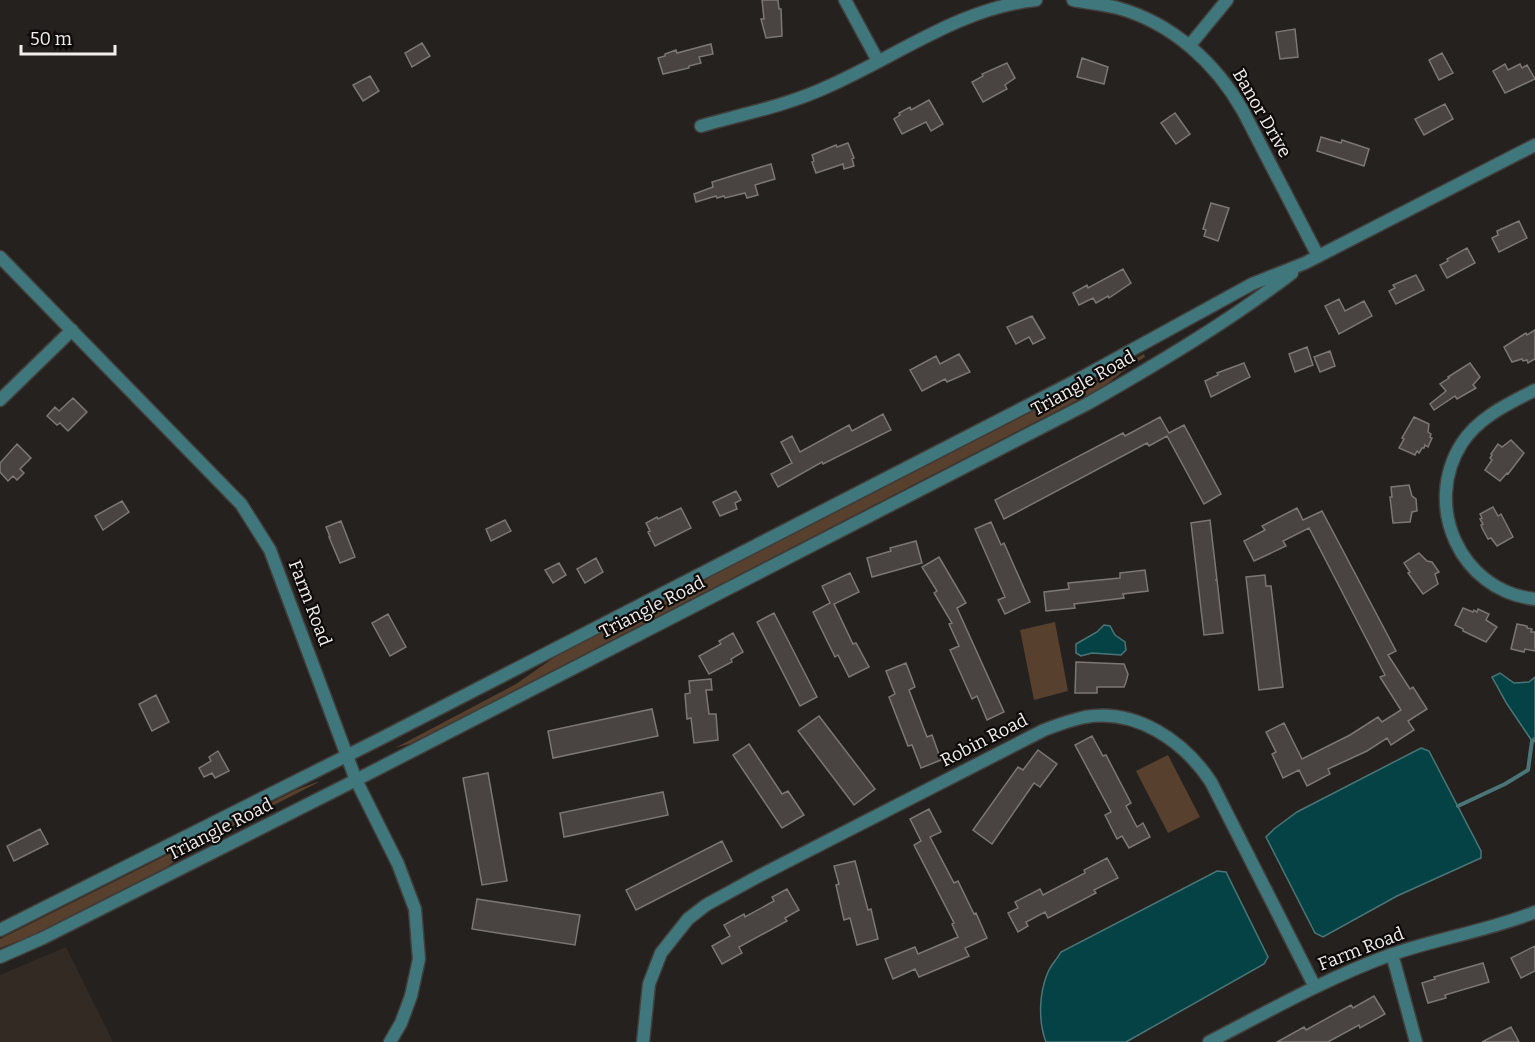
<svg xmlns="http://www.w3.org/2000/svg" width="1535" height="1042" viewBox="0 0 1535 1042" font-family="Bitter,serif">
<rect width="100%" height="100%" fill="#25211e"/>
<!-- built -->
<path fill="#332a23" d="M66,947L113,1042H0V975Z"/>
<!-- green -->
<path fill="#57402d" d="M1144,354L1145,357L1129,367L1103,387L412,743L395,748L516,684L556,656Z
M1055,622L1068,691L1034,700L1020,630Z
M1168,755L1200,817L1168,833L1136,771Z
M317,782H319L198,844L167,867L31,936L0,948V939L296,790Z"/>
<!-- water -->
<path fill="#044246" stroke="#4b7678" stroke-width="1.5" d="M1104,625L1110,626L1115,635L1125,642L1126,650L1121,655L1092,653L1081,656L1076,653V644L1097,632Z
M1500,673L1514,683L1529,682L1535,677V742L1532,741L1507,704L1492,677Z
M1421,748L1429,751L1481,851V858L1397,896L1323,937L1315,933L1266,837L1274,829L1297,812Z
M1217,871L1226,872L1268,957L1264,964L1126,1042H1046C1038,1021 1039,993 1048,972C1051,965 1057,959 1061,952Z"/>
<g fill="none" stroke-linecap="round" stroke-linejoin="round">
<!-- stream -->
<path stroke="#4b7678" stroke-width="4" d="M1458,806L1505,784L1528,770L1532,741L1535,739"/>
</g>
<!-- building -->
<path fill="#494441" stroke="#7c7774" stroke-width="1.5" d="M762,0H778L779,9H781L782,36L766,38L761,19H764Z
M1295,29L1298,57L1280,59L1276,32Z
M422,43L430,56L412,67L405,53Z
M711,44L713,54L699,57L701,63L689,66V68L663,74L658,58L665,56V54L676,50L677,53Z
M1442,53L1453,73L1439,80L1429,60Z
M1082,58L1108,67L1104,84L1077,77Z
M1007,63L1015,78L1005,85L1007,89L983,102L972,82L983,76L982,74Z
M1505,64L1508,70L1520,64L1522,68L1527,65L1535,79L1505,93L1493,71Z
M370,76L379,91L363,101L353,85Z
M929,100L943,124L931,131L926,122L902,134L894,119L900,115L899,113L910,107L911,110Z
M1445,104L1453,119L1424,135L1415,119Z
M1175,113L1190,134L1176,144L1161,123Z
M1321,137L1341,143L1342,140L1369,149L1364,166L1317,151Z
M848,143L854,158L852,159L854,166L844,169L843,164L816,173L812,162L814,161L812,155L836,145L837,147Z
M771,164L775,179L755,185L758,195L747,198L745,193L725,198L724,196L717,198L716,196L696,202L694,194L713,187L712,182Z
M1211,203L1229,208L1218,241L1204,236L1206,230L1203,229Z
M1519,221L1527,238L1499,252L1492,238L1498,235L1497,231Z
M1467,248L1475,263L1447,278L1440,265L1448,261L1447,259Z
M1123,269L1131,283L1109,298L1108,296L1096,303L1093,298L1079,305L1073,293L1087,285L1088,288Z
M1416,275L1424,290L1396,304L1389,291L1395,288L1393,285Z
M1339,299L1345,311L1364,301L1372,316L1339,334L1325,306Z
M1032,316L1045,338L1033,344L1029,337L1016,344L1007,327Z
M1535,330V359L1528,363L1527,360L1523,361L1522,359L1512,362L1504,347L1526,333L1527,335Z
M1307,347L1313,365L1295,372L1289,354Z
M1330,351L1335,366L1320,372L1314,357Z
M959,354L970,372L947,382L945,379L922,391L910,370L936,356L940,364Z
M1244,363L1250,377L1211,397L1205,381L1218,375L1217,373Z
M1470,363L1480,377L1473,385L1476,388L1457,399L1455,396L1434,410L1430,404L1446,391L1440,384L1449,378L1448,377Z
M73,398L87,412L68,431L60,423L57,425L47,416L55,407L59,411Z
M883,414L891,430L823,464L822,462L778,487L771,474L792,463L781,442L792,436L800,452L849,425L852,431Z
M1160,417L1169,433L1184,425L1221,494L1204,504L1167,436L1149,446L1147,443L1004,519L995,500L1123,433L1125,436Z
M1414,417L1429,424L1428,432L1431,434L1430,437L1432,438L1428,447L1425,445L1424,448H1422L1419,453L1417,451L1415,455L1399,448L1404,439L1402,438Z
M1511,440L1524,453L1508,474L1507,473L1500,481L1485,470L1492,460L1490,458L1492,455L1491,454L1498,444L1502,447Z
M17,444L31,458L20,469L24,473L17,480L13,476L8,481L0,472V463Z
M1409,485L1412,496L1416,499L1417,511L1412,512L1410,522L1393,523L1390,497H1392L1391,487Z
M736,491L741,500L735,503L737,509L720,516L713,502Z
M122,501L129,512L103,530L95,516Z
M1493,507L1498,516L1501,514L1513,537L1497,546L1491,538L1488,539L1482,528L1481,525L1483,524L1480,519L1482,518L1480,514Z
M681,508L691,528L655,546L648,532L650,531L646,523L657,517L658,519Z
M1297,508L1303,520L1322,511L1396,651L1388,655L1410,689L1413,687L1427,709L1408,721L1414,730L1391,745L1387,738L1367,751L1328,769L1330,774L1307,786L1299,770L1283,778L1272,754L1276,752L1266,732L1284,723L1302,759L1350,735L1378,717L1382,722L1401,710L1380,677L1385,675L1309,528L1283,541L1286,546L1254,561L1244,541L1265,530L1262,526Z
M505,520L511,531L491,541L486,529Z
M1210,520L1217,580H1215H1217L1223,633L1204,635L1191,523Z
M341,521L355,557L340,563L329,537H330L326,527Z
M991,522L1001,545L1004,543L1030,602L1005,614L998,600L1005,597L975,529Z
M916,541L922,563L872,577L867,558L891,551L890,548Z
M1419,553L1427,561L1432,562L1439,572L1435,574L1438,584L1423,594L1408,573L1410,572L1404,563Z
M939,557L966,603L957,608L1004,712L987,720L977,696L972,699L950,650L959,646L949,624L952,623L934,593L937,591L922,567Z
M596,558L603,572L585,583L577,569Z
M559,563L566,575L553,583L545,570Z
M1145,570L1148,591L1123,594L1124,598L1074,604L1075,608L1046,611L1044,592L1069,589L1068,583L1120,578V573Z
M850,573L859,592L834,604L853,644L856,643L869,667L849,677L838,655L835,657L813,612L830,603L822,586Z
M1265,575L1266,586H1271L1283,687L1259,690L1246,577Z
M1463,608L1473,612L1474,610L1477,612L1478,609L1489,614L1486,620L1497,627L1486,642L1463,631V629L1455,625Z
M774,613L817,697L800,706L757,622Z
M388,614L406,647L390,656L372,623Z
M1517,624L1527,626V628L1532,629L1531,632H1535V651L1525,649L1524,652L1511,649Z
M733,633L743,652L731,659L732,662L709,674L699,656L721,644L719,641Z
M1076,662L1124,664L1128,674L1126,682L1124,687H1097V693H1075Z
M906,663L915,687L909,690L927,737L932,735L941,760L921,768L912,745L908,746L889,697L895,694L886,671Z
M711,679L712,690H706L709,714H716L718,740L694,743L691,718L687,719L685,694L690,693L689,681Z
M156,695L169,722L152,731L139,704Z
M652,709L658,736L553,758L548,731Z
M819,716L875,789L854,805L798,731Z
M1092,736L1103,756L1106,755L1131,803L1126,806L1137,827L1143,823L1150,837L1129,848L1122,836L1117,839L1105,815L1111,812L1075,745Z
M749,744L782,794L788,791L804,815L782,828L733,755Z
M1038,750L1057,764L1040,787L1034,783L992,844L973,830L1018,767L1023,770Z
M218,751L229,771L215,778L212,773L204,777L199,768L211,761L209,757Z
M488,773L507,881L482,885L463,778Z
M663,792L668,815L564,837L560,813Z
M929,809L941,832L930,837L954,883L958,881L974,914L976,913L987,938L965,948L969,956L919,977L915,969L893,979L885,959L915,947L918,954L958,937L952,924L954,923L914,845L921,841L910,819Z
M40,829L48,844L14,861L7,846Z
M722,841L732,861L636,910L626,890Z
M1107,858L1118,878L1094,890L1096,893L1048,918L1045,912L1026,922L1028,926L1018,932L1008,913L1018,908L1015,902L1040,889L1043,895L1085,873L1084,870Z
M855,861L868,910L871,909L878,939L857,945L850,918L844,920L836,885L839,884L834,866Z
M787,889L799,910L785,918L787,921L739,947L742,953L722,964L712,946L730,936L724,925L744,914L745,917L774,901L772,897Z
M477,899L580,915L575,945L472,929Z
M1535,946V971L1521,978L1511,958Z
M1483,963L1489,982L1445,995L1446,998L1428,1003L1422,983L1435,979L1434,977Z
M1374,996L1385,1014L1360,1028L1359,1025L1328,1042H1277L1304,1027L1306,1030L1351,1005L1353,1008Z
M1511,1027L1519,1042H1482Z"/>
<g fill="none" stroke-linecap="round" stroke-linejoin="round">
<defs>
<path id="minor" d="M845,0L878,61
M1073,0C1088,3 1103,4 1118,8C1172,23 1216,63 1243,111L1318,256
M1190,45L1227,0
M701,126C743,114 789,105 829,86C897,56 960,8 1036,0
M1535,390C1508,404 1479,417 1462,443C1422,505 1460,591 1535,599
M0,400L72,330
M643,1042L649,984L661,953L688,919L706,905L757,877L1044,730C1057,725 1071,720 1085,717C1136,708 1184,741 1211,782L1315,987"/>
<path id="tertiary" d="M0,257L241,504L270,550L356,780L398,864L415,909L419,959L411,996L401,1023L390,1042
M0,930L380,739L1077,380L1252,284L1305,263L1535,145
M1392,954L1416,1042
M0,957L43,938L356,780L1087,404C1157,364 1228,322 1292,273
M1209,1042C1269,1011 1327,978 1390,955C1438,938 1488,931 1535,912"/>
</defs>
<!-- minor casing -->
<use href="#minor" stroke="#423e3b" stroke-width="15"/>
<!-- tertiary casing -->
<use href="#tertiary" stroke="#423e3b" stroke-width="15"/>
<!-- minor -->
<use href="#minor" stroke="#3f777c" stroke-width="12"/>
<!-- tertiary -->
<use href="#tertiary" stroke="#3f777c" stroke-width="12"/>
</g>
<g text-anchor="middle" dominant-baseline="central" stroke-width="4.5" stroke-linejoin="round" paint-order="stroke">
<!-- street labels -->
<g font-size="18" fill="#f2efed" stroke="#0d0b0a">
<text transform="translate(1262 113) rotate(60)">Banor Drive</text>
<text transform="translate(1083 383) rotate(-29)">Triangle Road</text>
<text transform="translate(310 603) rotate(69)">Farm Road</text>
<text transform="translate(652 607) rotate(-27)">Triangle Road</text>
<text transform="translate(984 740) rotate(-27)">Robin Road</text>
<text transform="translate(220 829) rotate(-27)">Triangle Road</text>
<text transform="translate(1361 949) rotate(-21)">Farm Road</text>
</g>
</g>
<!-- scale -->
<path d="M21 45v9h94v-9" fill="none" stroke="#f2efed" stroke-width="3"/>
<text x="30" y="45" font-size="18" fill="#f2efed" stroke="#0d0b0a" stroke-width="4.5" paint-order="stroke">50 m</text>
</svg>
